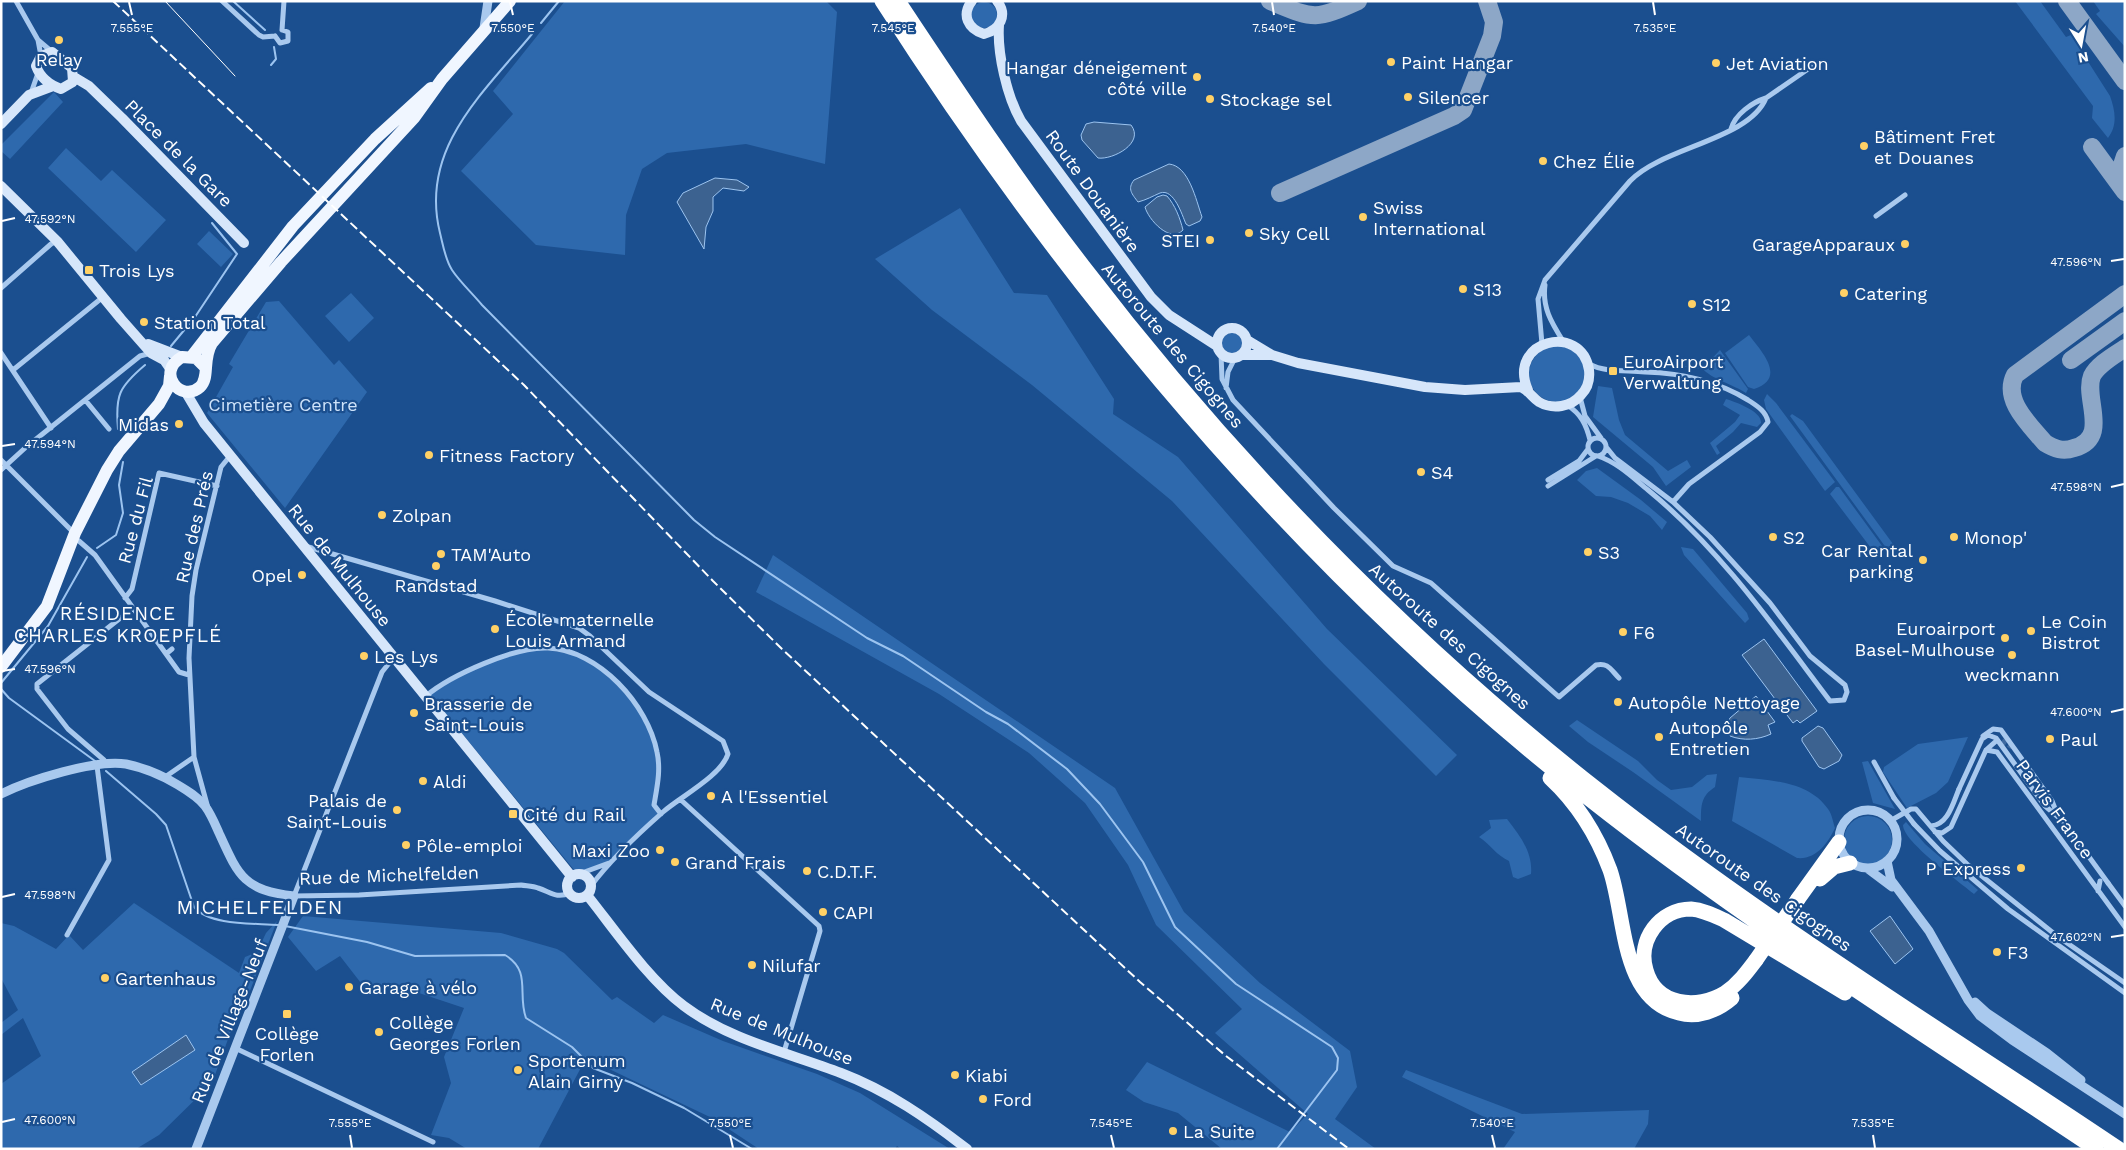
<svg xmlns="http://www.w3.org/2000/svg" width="2126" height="1150" viewBox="0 0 2126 1150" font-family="'Work Sans',sans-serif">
<rect width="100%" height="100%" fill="#1b4f8f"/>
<!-- green -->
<path fill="#2e69ad" d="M565,1H826L837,12L825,164L746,144L667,153L642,169L626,215L625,255L536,245L461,171L513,114L493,91Z
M2015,1H2040L2066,37L2071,35L2110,96C2115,110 2118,125 2108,138L2092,118L2093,106Z
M2093,1H2125V47L2096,14L2100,11Z
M971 15a13 13 0 1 1 26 0a13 13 0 1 1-26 0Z
M54,92L63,102L10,159L1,151V145Z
M66,148L101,181L112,170L166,220L136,252L48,168Z
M960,208L1014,293L1047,295L1114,399L1113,414L1178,457L1327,629L1457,755L1436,776L1324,664L1172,501L1032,385L932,310L875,259Z
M209,231L233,254L221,267L197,244Z
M351,293L374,318L349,342L325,316Z
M279,301L334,365L339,360L367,392L285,508L207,413L233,367L229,364L266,302Z
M1222 343a10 10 0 1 1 20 0a10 10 0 1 1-20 0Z
M1749,335C1762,352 1787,378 1754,389L1748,387L1725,353Z
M1529 374a28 28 0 1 1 56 0a28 28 0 1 1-56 0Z
M1720,350L1748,389L1746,393C1734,385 1710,378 1703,369L1674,365L1673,367L1631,365L1661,363L1703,368Z
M1598,386L1612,388L1619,420L1625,435L1668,471L1687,460L1691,467L1666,486L1653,467L1593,417Z
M1767,394L1776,403L1835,482L1825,491L1766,409L1764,400Z
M1726,399C1735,402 1762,411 1761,423L1757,427L1741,423L1733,432L1716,446L1720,453L1717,455L1710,443L1735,422L1740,415L1723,405Z
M1792,414L1803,421L1893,544L1887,549L1790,416Z
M1597,468L1641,500L1667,522L1662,530L1650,516L1628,503L1611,497L1596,496L1577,480L1586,471Z
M1836,487H1839L1885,550L1877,556L1830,494Z
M1681,547L1693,549L1747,613L1749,619L1745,623L1684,555Z
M773,555L1115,788L1184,912L1260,983L1350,1051L1357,1087L1335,1119L1376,1149H1222L1178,1113L1144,1102L1126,1090L1147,1062L1290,1132L1308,1114L1215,1033L1242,1009L1156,925L1128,865L1085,803L1029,753L939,694L756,592Z
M531,648L573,654L607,674L642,712L658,753L654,805L661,814C635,840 614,869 575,871L429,693L500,656Z
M1577,720L1638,761L1657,780L1671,790L1692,787L1707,775L1717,774L1715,787C1701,796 1701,805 1701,821L1633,772L1588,742L1569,726Z
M1968,737L1948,782L1936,793L1907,808L1883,772L1884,767L1918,744Z
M1868,761L1895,809L1873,803L1862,762Z
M1739,777C1769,780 1809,781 1828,809C1832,814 1833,822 1835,828C1828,843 1816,860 1797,858L1732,821Z
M1844 840a24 24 0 1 1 48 0a24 24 0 1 1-48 0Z
M1507,819C1520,836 1533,852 1531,874L1518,879L1513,877L1509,861C1496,855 1491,845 1479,837L1491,828L1489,820Z
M1906,822L1925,844L1978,890L1974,894C1960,882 1903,842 1903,825Z
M134,903L239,973L245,957L257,952L266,933L277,921L246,1001H242L212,1083L159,1135L136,1149H1V1084L41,1056L23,1018L1,1035V1023L18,1010L1,978V923L14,926L56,949L69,935L83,950Z
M303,916L501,933L557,949L564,953L612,1000L617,997L654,1023L663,1015L723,1041L817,1074L860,1093L950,1149H901L897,1146L895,1149H759L712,1118L586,1058L538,1149H467L449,1138L431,1135L451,1083L444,1057L464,1008L392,984L371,996L340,956L316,971L288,937Z
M1406,1070L1522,1114L1649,1110L1648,1124L1634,1149H1503L1515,1132L1402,1077Z"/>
<!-- water -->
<path fill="#3c6290" stroke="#9cc4f0" d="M1094,122L1131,125C1145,143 1113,160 1098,158L1082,140L1081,135L1086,124Z
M1169,164C1189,166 1196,200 1202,217L1200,221L1189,226L1186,224C1182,215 1174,188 1160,193C1153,196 1146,200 1138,202C1132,194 1127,189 1134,180Z
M715,178L737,180L749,187L744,191L723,188L713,197V211L706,227L704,249L677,202L683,193Z
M1163,195L1167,196C1175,205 1180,218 1183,230C1170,244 1148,219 1145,207L1157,197Z
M1764,639L1817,711L1800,723L1797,720L1793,723L1742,655Z
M1756,696L1775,722L1768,725L1771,734C1758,740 1743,741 1730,736L1726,725L1730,718Z
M1818,726L1823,728L1842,755L1839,761L1824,769L1819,767L1802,741V738Z
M1890,916L1913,949L1895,964L1870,931Z
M186,1035L195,1050L141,1085L132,1072Z"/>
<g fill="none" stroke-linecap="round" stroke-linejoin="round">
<!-- stream -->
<path stroke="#9cc4f0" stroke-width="2" d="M233,1L265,30
M541,23L559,1
M532,34C483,93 419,149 440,233C443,245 445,259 452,270C460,282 472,293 482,305L694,520L715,537L867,638L903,656L986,712L1008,724L1067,769L1100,804L1143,862L1175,927L1236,984L1332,1047L1338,1058L1337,1070L1277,1149
M271,65L276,59L274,47
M171,346L195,317L237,254L212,223
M118,429C115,395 119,387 145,365
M97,548L116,535L123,513L119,485L123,462
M1,683L48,626L87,557
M1,689L9,698L95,761
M106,771L156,814L166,825L194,907C210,926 255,923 278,925
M285,926L367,942L415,956L505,955C532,971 517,994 526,1018L572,1047L593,1068L632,1083L684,1108L752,1149"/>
<!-- taxiway -->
<path stroke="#8da7c7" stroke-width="18" d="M1270,1C1314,19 1314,21 1358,1
M2067,1L2125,81
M2092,147L2125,192
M2122,186L2119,174L2125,156
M1280,193L1454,116L1463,110L1492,36L1494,22L1487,1
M2125,294L2015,375C2002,400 2030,425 2045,443C2055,449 2063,452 2074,448C2111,438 2083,398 2092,376C2098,364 2115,355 2125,348
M2071,360L2125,321"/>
<!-- minor-tunnel -->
<path stroke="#3d69a0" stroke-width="5" stroke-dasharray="5 2.5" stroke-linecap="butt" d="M1995,742L2001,740L2012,747"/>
<!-- minor -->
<path stroke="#a9c9ee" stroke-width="5" d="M16,1L38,40
M222,1L259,35L263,37L275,36
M282,30L284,1
M275,36L280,43L288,41V32L282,30
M41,56L38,40L51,51
M31,93L38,73
M1766,98L1811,67
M1876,216L1905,195
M1545,285C1542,307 1551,322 1563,341
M1,288L51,244L57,241
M1542,344L1538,299L1545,280L1630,181C1662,147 1749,140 1766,98C1753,102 1735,114 1731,129
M1,353L51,428
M1221,354L1222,379L1233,400L1334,508L1393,566L1431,583L1559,697L1596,665C1608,662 1611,670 1619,678
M1589,364C1606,373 1626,370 1645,372C1681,373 1717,381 1748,400C1757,406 1766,411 1768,422L1760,432L1689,484L1673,502
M13,370L103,297
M1226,388L1228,372L1235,358
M1580,397L1585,416L1601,438
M86,401L109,429
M1567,405C1581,414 1586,424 1590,440
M1588 447a9 9 0 1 1 18 0a9 9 0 1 1-18 0Z
M1598,456C1618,463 1632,477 1648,490C1721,550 1774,627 1830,701L1844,700L1847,692L1845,685L1810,656L1770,603L1710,537L1673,502L1615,458L1607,448
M1,460L73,532
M1,470L25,448L140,356L151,353
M1548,480L1579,461L1588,449
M1548,486L1596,456
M79,541L95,555L179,672L189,675
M305,546L495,601L579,628L590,636L649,692L723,741L728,754C721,776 680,797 663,812C638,834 611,859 591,886
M125,598L132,589L159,473L217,486
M166,654L172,649
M394,657L382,672L294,896L359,895L521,885C526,886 533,886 538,888C551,892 556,899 570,893
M426,696C451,675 516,646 548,648C599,650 648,705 657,752C661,770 657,787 654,805L661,814
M1986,750L1997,752L2125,927
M1874,762L1894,798
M106,765L104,760L68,729L37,689V684L133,608
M165,777L194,757
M681,800L819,926L820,931L784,1052
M208,808L194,757L189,658L192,596L196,570L221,467L230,456
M1890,821L1911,809H1916L1943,841L1968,865L2057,936L2125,983
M1914,824L1940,851L2008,909L2125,993
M1931,826C1948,825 1953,803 1959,789
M1935,832L1942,833L1951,827L1986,750L1995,742
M579,874L609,863
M2108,883L2125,906
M2098,891L2100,881
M67,935L109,860L97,766
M235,1048L433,1142"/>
<!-- tertiary -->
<path stroke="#a9c9ee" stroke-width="9" d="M484,28L488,1
M1,794C29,780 96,759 126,764C145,768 162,775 178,785C188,791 198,797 205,806C211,814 215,824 219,833C239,877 244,890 294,896L196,1149
M1839 839a29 29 0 1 1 58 0a29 29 0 1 1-58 0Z
M1887,861L1891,880L1929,931L1968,1000L1980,1016L2012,1040L2125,1114
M1868,869L1892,887
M1975,1002L1987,1013L2047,1053L2081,1080"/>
<!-- secondary -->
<path stroke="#d6e6fa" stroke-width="10" d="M972,1C961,15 968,29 984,34C1000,30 1008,15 997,1
M999,25C997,53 1007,97 1021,121L1151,297L1169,315L1217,346
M52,52L72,68L73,82L61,89C50,85 40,77 36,66L41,56Z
M74,77L89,86L122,118L244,243
M1,124L29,95L53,86
M1,186L57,241L121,319L151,353L164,360L171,370
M1217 343a15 15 0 1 1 30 0a15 15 0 1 1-30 0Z
M1247,340L1272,355L1298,363L1425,387L1465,390L1521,387C1529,391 1532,397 1539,402C1553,410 1571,407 1581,395C1588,388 1590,379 1589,370C1582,322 1506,340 1528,390
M148,344L182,357
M1242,355H1271
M185,391L204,423L572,877
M567 886a12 12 0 1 1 24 0a12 12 0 1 1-24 0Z
M587,895C615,930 648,979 684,1006C729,1040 789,1053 841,1073C888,1091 927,1118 967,1149"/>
<!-- primary -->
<path stroke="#f0f6ff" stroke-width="12" d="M192,356L293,226L375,139L431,88
M204,366L196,358L182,357C155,372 181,404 200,387C210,378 202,359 212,343L281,262L414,118L442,79L510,1
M1,667L47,606L75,533L107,470L119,451L159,404L169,386L170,376"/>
<!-- motorway -->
<path stroke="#fff" stroke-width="15" d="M882,1C1074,301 1307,576 1587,797C1749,925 1924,1034 2096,1149
M898,1C958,91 1017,181 1083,266C1231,459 1403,636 1594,787C1761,919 1942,1030 2119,1149
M1550,778C1577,803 1597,835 1610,870C1626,916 1620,999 1679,1013C1698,1018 1717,1011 1732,998
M1820,879L1834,867L1850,863
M1798,899L1839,842
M1756,960C1747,972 1738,984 1725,993C1697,1010 1656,1006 1646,970C1637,940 1660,909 1691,909C1703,910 1713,915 1724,920L1845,993"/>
<!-- tram -->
<path stroke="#fff" stroke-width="1" d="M165,1L235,76"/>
<!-- rail -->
<path stroke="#fff" stroke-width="2" stroke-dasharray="9 4" stroke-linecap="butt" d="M113,1L524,385L713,581L782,649L1140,982L1226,1056L1349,1149"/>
<!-- minor-bridge -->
<path stroke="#a9c9ee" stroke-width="5" d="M1983,736L1993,729L2001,730L2052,801L2058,816
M1959,789L1982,739L1988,735L1996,738L2045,806L2063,821L2108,883
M1894,798L1914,824"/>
<!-- motorway-bridge -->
<path stroke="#fff" stroke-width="15" d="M1756,960L1798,899"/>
</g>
<!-- ticks -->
<path fill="none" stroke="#fff" stroke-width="2" d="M129,2L132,15M510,2L513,15M891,2L893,15M1272,2L1274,15M1653,2L1655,15M2,221L15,218M2111,261L2124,259M2,446L15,444M2111,487L2124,484M2,671L15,669M2111,712L2124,709M2,897L15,894M2111,937L2124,935M2,1122L15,1119M350,1135L352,1148M730,1135L733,1148M1111,1135L1114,1148M1492,1135L1495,1148M1873,1135L1875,1148"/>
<!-- markers -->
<g fill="#ffd166" stroke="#1b4f8f" stroke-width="2">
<circle cx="59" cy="40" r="5"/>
<circle cx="1391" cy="62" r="5"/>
<circle cx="1716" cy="63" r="5"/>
<circle cx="1197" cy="77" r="5"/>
<circle cx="1408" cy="97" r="5"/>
<circle cx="1210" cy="99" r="5"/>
<circle cx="1864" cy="146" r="5"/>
<circle cx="1543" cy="161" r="5"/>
<circle cx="1363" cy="217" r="5"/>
<circle cx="1249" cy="233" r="5"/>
<circle cx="1210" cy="240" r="5"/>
<circle cx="1905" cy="244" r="5"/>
<rect x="84" y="265" width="10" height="10" rx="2.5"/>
<circle cx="1463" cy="289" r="5"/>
<circle cx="1844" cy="293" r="5"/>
<circle cx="1692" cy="304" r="5"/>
<circle cx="144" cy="322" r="5"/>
<rect x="1608" y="366" width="10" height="10" rx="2.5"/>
<circle cx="179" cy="424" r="5"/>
<circle cx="429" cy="455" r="5"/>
<circle cx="1421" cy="472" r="5"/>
<circle cx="382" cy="515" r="5"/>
<circle cx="1773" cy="537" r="5"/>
<circle cx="1954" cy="537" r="5"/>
<circle cx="1588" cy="552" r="5"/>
<circle cx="441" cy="554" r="5"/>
<circle cx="1923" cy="560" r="5"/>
<circle cx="436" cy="566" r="5"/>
<circle cx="302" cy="575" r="5"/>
<circle cx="495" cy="629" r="5"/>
<circle cx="2031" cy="631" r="5"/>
<circle cx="1623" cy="632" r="5"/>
<circle cx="2005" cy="638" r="5"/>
<circle cx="2012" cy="655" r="5"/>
<circle cx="364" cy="656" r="5"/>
<circle cx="1618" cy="702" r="5"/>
<circle cx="414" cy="713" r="5"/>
<circle cx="1659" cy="737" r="5"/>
<circle cx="2050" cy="739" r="5"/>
<circle cx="423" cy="781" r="5"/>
<circle cx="711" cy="796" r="5"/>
<circle cx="397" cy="810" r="5"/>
<rect x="508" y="809" width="10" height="10" rx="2.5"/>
<circle cx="406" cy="845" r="5"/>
<circle cx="660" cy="850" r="5"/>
<circle cx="675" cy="862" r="5"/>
<circle cx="2021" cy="868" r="5"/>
<circle cx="807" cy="871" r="5"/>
<circle cx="823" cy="912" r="5"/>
<circle cx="1997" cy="952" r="5"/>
<circle cx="752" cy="965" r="5"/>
<circle cx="105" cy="978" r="5"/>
<circle cx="349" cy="987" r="5"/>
<rect x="282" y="1009" width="10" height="10" rx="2.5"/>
<circle cx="379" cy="1032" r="5"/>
<circle cx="518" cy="1070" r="5"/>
<circle cx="955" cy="1075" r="5"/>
<circle cx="983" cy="1099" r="5"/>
<circle cx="1173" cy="1131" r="5"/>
</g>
<g text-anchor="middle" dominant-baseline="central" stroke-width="4.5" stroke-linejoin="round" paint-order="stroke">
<!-- poi labels -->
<g font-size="18" fill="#fff" stroke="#1b4f8f" text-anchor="start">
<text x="59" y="59" text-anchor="middle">Relay</text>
<text x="1401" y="62">Paint Hangar</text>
<text x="1726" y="63">Jet Aviation</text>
<text x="1187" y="67" text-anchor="end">Hangar déneigement<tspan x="1187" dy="21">côté ville</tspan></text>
<text x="1418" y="97">Silencer</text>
<text x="1220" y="99">Stockage sel</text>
<text x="1874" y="136">Bâtiment Fret<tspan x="1874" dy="21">et Douanes</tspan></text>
<text x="1553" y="161">Chez Élie</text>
<text x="1373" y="207">Swiss<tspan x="1373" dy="21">International</tspan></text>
<text x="1259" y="233">Sky Cell</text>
<text x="1200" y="240" text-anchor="end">STEI</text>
<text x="1895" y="244" text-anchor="end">GarageApparaux</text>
<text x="99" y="270">Trois Lys</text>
<text x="1473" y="289">S13</text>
<text x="1854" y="293">Catering</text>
<text x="1702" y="304">S12</text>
<text x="154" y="322">Station Total</text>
<text x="1623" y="361">EuroAirport<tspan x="1623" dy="21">Verwaltung</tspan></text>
<text x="169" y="424" text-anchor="end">Midas</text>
<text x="439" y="455">Fitness Factory</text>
<text x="1431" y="472">S4</text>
<text x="392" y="515">Zolpan</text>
<text x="1783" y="537">S2</text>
<text x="1964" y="537">Monop'</text>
<text x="1913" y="550" text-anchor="end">Car Rental<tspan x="1913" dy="21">parking</tspan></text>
<text x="1598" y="552">S3</text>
<text x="451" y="554">TAM'Auto</text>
<text x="292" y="575" text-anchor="end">Opel</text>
<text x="436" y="585" text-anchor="middle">Randstad</text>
<text x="505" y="619">École maternelle<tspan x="505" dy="21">Louis Armand</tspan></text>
<text x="2041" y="621">Le Coin<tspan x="2041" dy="21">Bistrot</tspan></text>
<text x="1995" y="628" text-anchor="end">Euroairport<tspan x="1995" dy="21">Basel-Mulhouse</tspan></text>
<text x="1633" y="632">F6</text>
<text x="374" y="656">Les Lys</text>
<text x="2012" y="674" text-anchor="middle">weckmann</text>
<text x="1628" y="702">Autopôle Nettoyage</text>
<text x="424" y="703">Brasserie de<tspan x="424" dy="21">Saint-Louis</tspan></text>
<text x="1669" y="727">Autopôle<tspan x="1669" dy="21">Entretien</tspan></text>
<text x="2060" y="739">Paul</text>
<text x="433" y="781">Aldi</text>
<text x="721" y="796">A l'Essentiel</text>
<text x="387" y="800" text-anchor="end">Palais de<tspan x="387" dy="21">Saint-Louis</tspan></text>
<text x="523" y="814">Cité du Rail</text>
<text x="416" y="845">Pôle-emploi</text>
<text x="650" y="850" text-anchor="end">Maxi Zoo</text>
<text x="685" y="862">Grand Frais</text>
<text x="2011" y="868" text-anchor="end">P Express</text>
<text x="817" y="871">C.D.T.F.</text>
<text x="833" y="912">CAPI</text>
<text x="2007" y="952">F3</text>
<text x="762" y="965">Nilufar</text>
<text x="115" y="978">Gartenhaus</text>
<text x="359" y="987">Garage à vélo</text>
<text x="389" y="1022">Collège<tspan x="389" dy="21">Georges Forlen</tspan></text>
<text x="287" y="1033" text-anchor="middle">Collège<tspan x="287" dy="21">Forlen</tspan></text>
<text x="528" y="1060">Sportenum<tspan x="528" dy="21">Alain Girny</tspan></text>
<text x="965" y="1075">Kiabi</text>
<text x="993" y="1099">Ford</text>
<text x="1183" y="1131">La Suite</text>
</g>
<!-- street labels -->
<g font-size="18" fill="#fff" stroke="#1b4f8f">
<text transform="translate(179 153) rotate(45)">Place de la Gare</text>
<text transform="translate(1093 191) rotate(54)">Route Douanière</text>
<text transform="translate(1173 345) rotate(50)">Autoroute des Cigognes</text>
<text transform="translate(135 520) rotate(-75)">Rue du Fil</text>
<text transform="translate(194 527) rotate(-77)">Rue des Prés</text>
<text transform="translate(340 565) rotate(51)">Rue de Mulhouse</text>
<text transform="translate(1450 636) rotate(42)">Autoroute des Cigognes</text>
<text transform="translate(2055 809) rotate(54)">Parvis France</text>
<text transform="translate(389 875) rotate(-2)">Rue de Michelfelden</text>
<text transform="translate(1764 887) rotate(35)">Autoroute des Cigognes</text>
<text transform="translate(229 1021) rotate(-68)">Rue de Village-Neuf</text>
<text transform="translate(782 1031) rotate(22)">Rue de Mulhouse</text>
</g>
<!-- park labels -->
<g font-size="18" fill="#cfe3fa" stroke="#1b4f8f">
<text x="283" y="404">Cimetière Centre</text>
</g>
<!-- neighbourhood labels -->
<g font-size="19" letter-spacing="1" fill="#fff" stroke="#1b4f8f">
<text x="118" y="613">RÉSIDENCE<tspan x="118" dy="22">CHARLES KROEPFLÉ</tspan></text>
</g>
<!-- quarter labels -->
<g font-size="20" letter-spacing="1" fill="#fff" stroke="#1b4f8f">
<text x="260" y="907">MICHELFELDEN</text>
</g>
</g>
<g font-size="12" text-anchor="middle" fill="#fff" stroke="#1b4f8f" stroke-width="4.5" stroke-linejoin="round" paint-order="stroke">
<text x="132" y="32">7.555°E</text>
<text x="513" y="32">7.550°E</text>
<text x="893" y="32">7.545°E</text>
<text x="1274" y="32">7.540°E</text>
<text x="1655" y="32">7.535°E</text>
<text x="50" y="223">47.592°N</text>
<text x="2076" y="266">47.596°N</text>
<text x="50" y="448">47.594°N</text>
<text x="2076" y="491">47.598°N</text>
<text x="50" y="673">47.596°N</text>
<text x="2076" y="716">47.600°N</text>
<text x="50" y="899">47.598°N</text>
<text x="2076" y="941">47.602°N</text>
<text x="50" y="1124">47.600°N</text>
<text x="350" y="1127">7.555°E</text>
<text x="730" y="1127">7.550°E</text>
<text x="1111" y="1127">7.545°E</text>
<text x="1492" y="1127">7.540°E</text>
<text x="1873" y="1127">7.535°E</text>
</g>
<!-- border -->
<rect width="2126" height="1150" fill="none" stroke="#ffffff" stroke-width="5"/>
<!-- north arrow -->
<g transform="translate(2081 45) rotate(169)" stroke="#1b4f8f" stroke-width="4" paint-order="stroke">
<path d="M0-4L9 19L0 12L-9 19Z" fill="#ffffff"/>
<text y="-8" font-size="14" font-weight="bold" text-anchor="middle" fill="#ffffff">N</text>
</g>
</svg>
